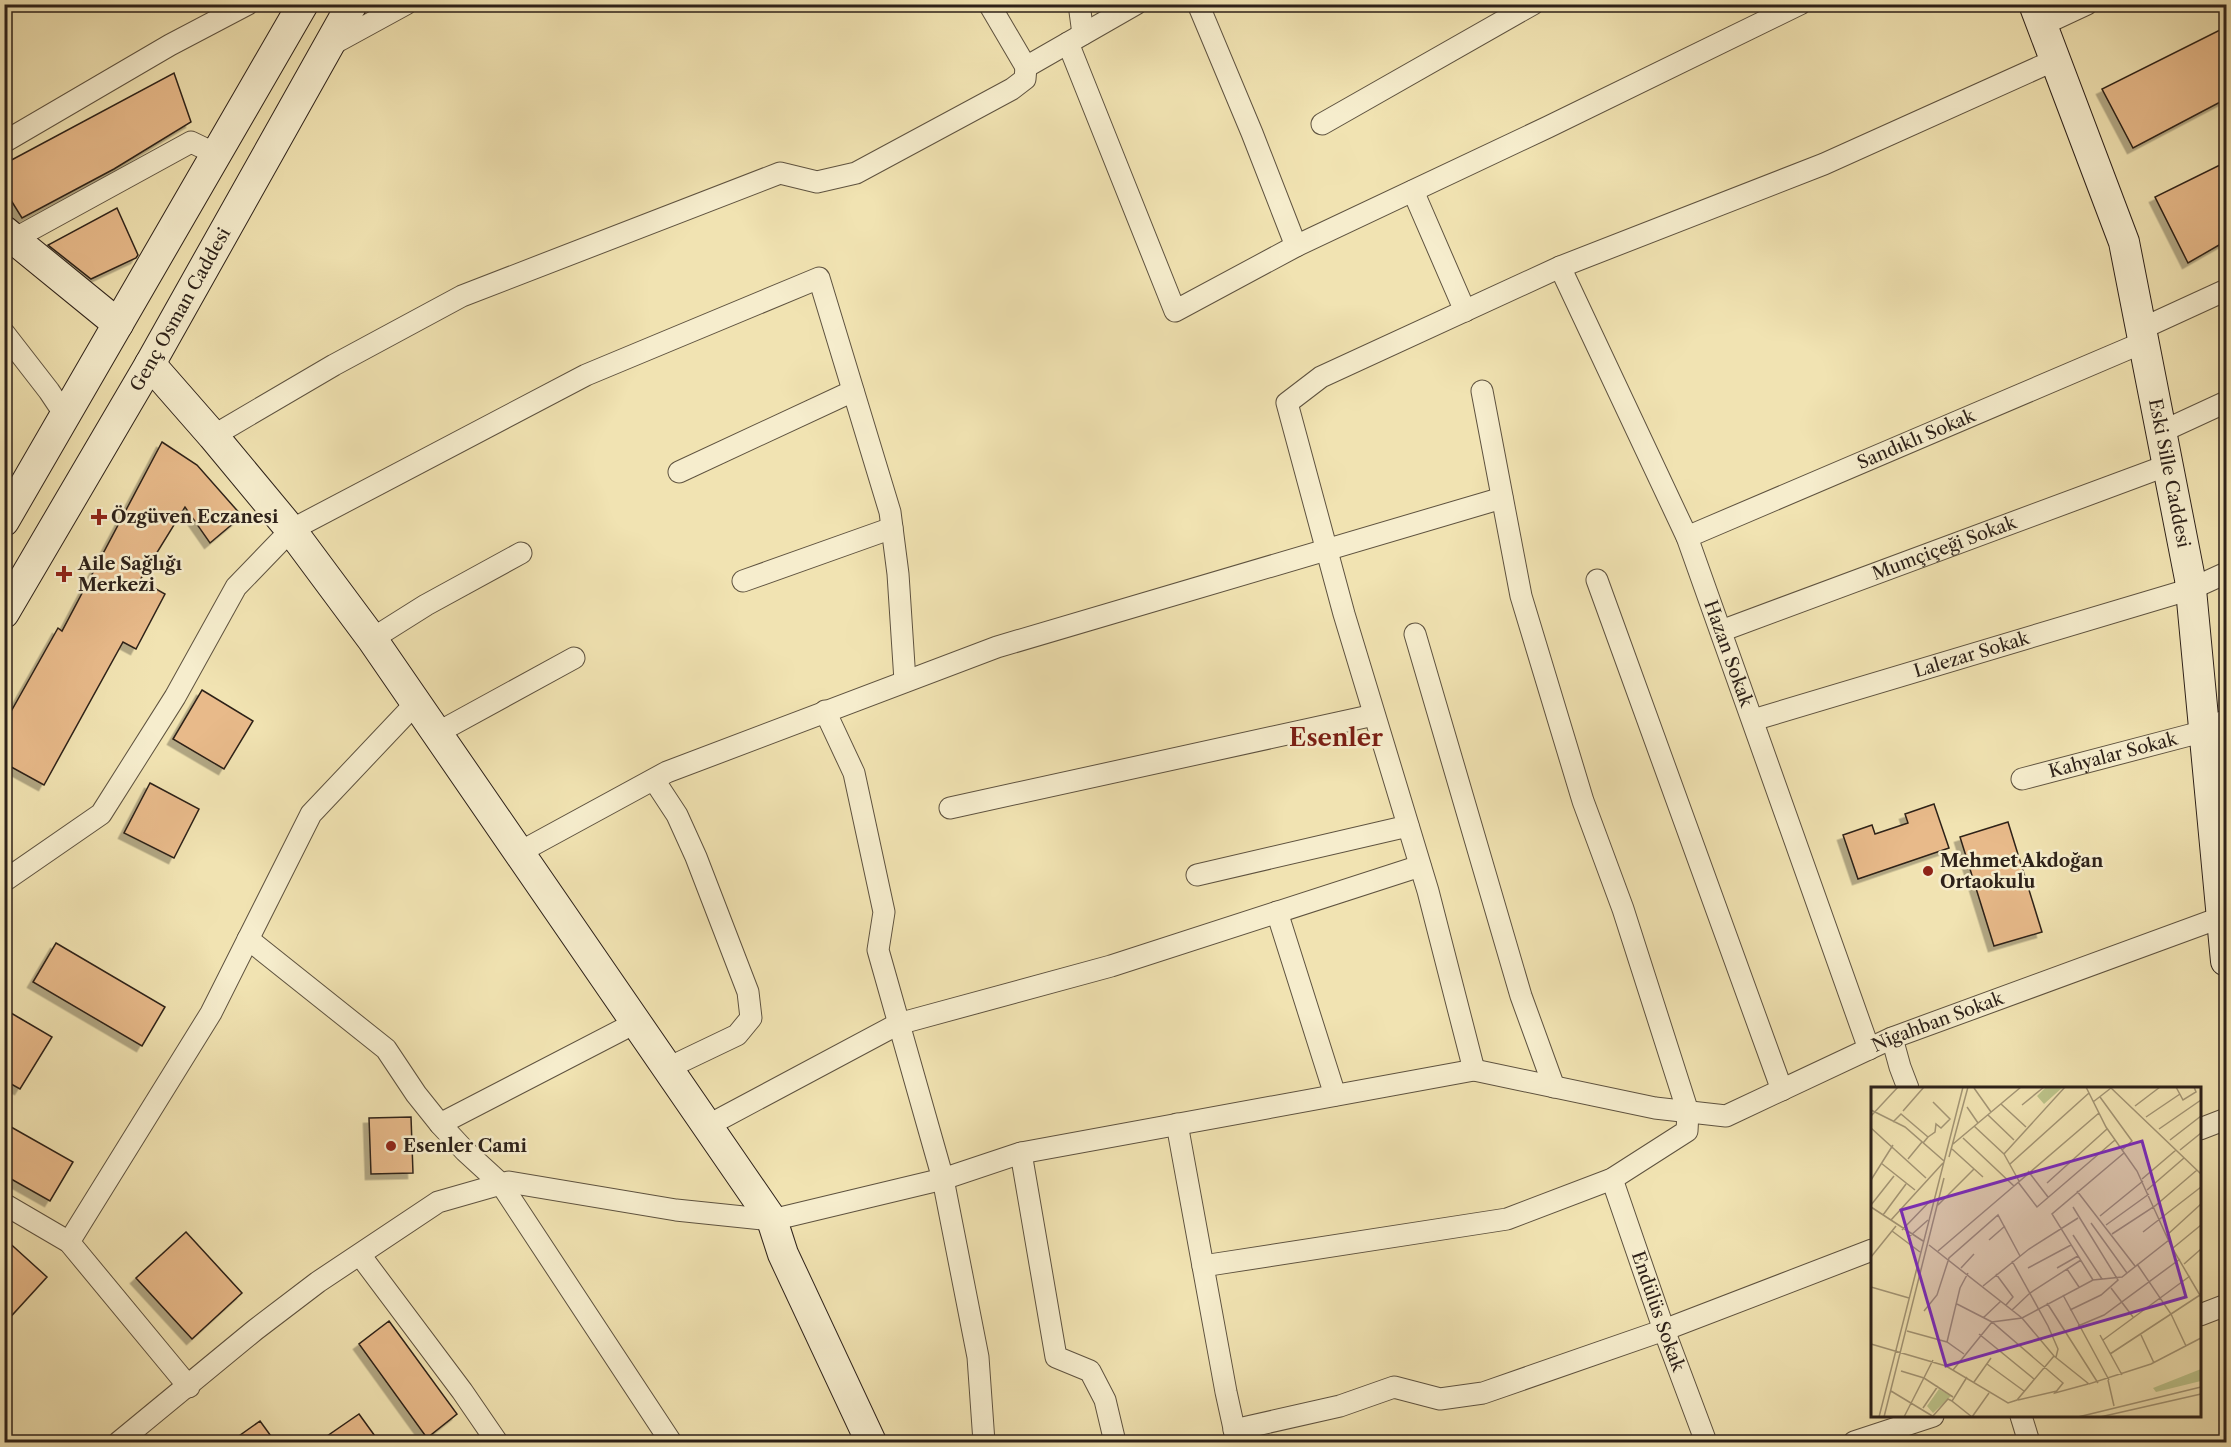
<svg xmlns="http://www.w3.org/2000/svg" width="2231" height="1447" viewBox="0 0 2231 1447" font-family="'Libre Caslon Text',serif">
<defs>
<filter id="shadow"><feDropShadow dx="-5.5" dy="5.5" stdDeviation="0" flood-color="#0004"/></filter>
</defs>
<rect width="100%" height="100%" fill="#f1e3b2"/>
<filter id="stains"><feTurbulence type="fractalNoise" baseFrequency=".00333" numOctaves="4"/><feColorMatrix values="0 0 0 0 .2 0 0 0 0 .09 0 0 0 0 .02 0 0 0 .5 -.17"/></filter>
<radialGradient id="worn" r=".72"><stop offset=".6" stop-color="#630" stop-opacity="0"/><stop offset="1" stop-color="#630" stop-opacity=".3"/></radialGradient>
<!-- building -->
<path fill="#e8ba8a" stroke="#2d2119" stroke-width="1.5" filter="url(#shadow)" d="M2226,27V99L2133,148L2102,89Z
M174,73L191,122L114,169L22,218L4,189V164Z
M2226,162V241L2188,263L2155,197Z
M117,208L138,255L136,258L91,279L48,245Z
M162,442L197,465L242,516L210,543L185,507L140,580L165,594L136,649L123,642L44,785L4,763V724L58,628L62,631Z
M202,690L253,721L224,769L173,739Z
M150,783L199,809L174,858L124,833Z
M1934,804L1949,848L1858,879L1843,835L1872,825L1875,834L1908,823L1905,814Z
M2008,822L2042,932L1994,946L1960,837Z
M56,943L165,1007L142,1046L33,982Z
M11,1013L52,1037L20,1089L4,1080V1023Z
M411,1117L413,1173L371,1174L369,1118Z
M4,1123L73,1162L50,1201L4,1175Z
M186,1232L242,1293L192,1339L136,1278Z
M4,1238L47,1277L4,1324Z
M389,1321L457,1414L427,1438L359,1344Z
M359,1414L380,1443H317Z
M260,1421L276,1443H229Z"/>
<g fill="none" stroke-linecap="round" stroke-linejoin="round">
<defs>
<g id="street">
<path d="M989,4L1026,67L1136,4"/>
<path d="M1079,4L1083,34"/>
<path d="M1198,4L1252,133L1296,246"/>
<path d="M2042,25L2087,4"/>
<path d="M1068,43L1175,311L1296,246L1548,127L1800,4"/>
<path d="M331,45L406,4"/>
<path d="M1322,124L1533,4"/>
<path d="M4,142L170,45L248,4"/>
<path d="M1413,191L1465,311"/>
<path d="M14,239L191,142L216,154"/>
<path id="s1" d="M1560,267L1687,537L1869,1049"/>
<path d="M2141,329L2226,290"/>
<path d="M4,333L49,391L65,415"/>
<path d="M2161,432L2226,402"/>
<path d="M213,436L334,365L462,296L780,173L817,182L856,173L1012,89L1025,79L1026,67"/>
<path d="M679,472L853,391"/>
<path id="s2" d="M1687,537L2144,342"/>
<path d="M1597,580L1782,1090"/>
<path d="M743,581L892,528"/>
<path id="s3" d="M1721,631L2168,465"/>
<path d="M1415,634L1521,996L1554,1087"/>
<path d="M372,639L426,605L521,553"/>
<path d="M825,711L854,773L884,912L878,950L943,1179L978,1357L984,1442"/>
<path id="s4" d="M1753,720L2191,589L2226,573"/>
<path d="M437,733L574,658"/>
<path id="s5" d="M2022,779L2205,731L2226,720"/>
<path d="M654,780L677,815L696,857L748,992L751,1018L737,1035L668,1068"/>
<path d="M950,808L1374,715"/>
<path d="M520,852L667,772L997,647L1502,498"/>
<path d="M1197,875L1408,826"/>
<path d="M4,881L101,814L175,697L236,587L291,530L586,375L819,278L890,512L898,574L905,681"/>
<path d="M1277,912L1335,1095"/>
<path d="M248,939L386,1049L416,1094L440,1124L465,1151L501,1184L671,1442"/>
<path d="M1892,1038L1900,1067L1908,1088"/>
<path d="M1474,1070L1428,891L1344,614L1287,403L1321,377L1560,267L1824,164L2055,60"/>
<path d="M440,1124L637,1022"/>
<path d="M1177,1124L1226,1392L1237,1442"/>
<path d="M707,1126L898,1024L1111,966L1420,866"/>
<path d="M2200,1129L2226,1119"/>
<path d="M1021,1153L1056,1357L1090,1371L1105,1400L1115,1442"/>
<path id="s6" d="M1612,1179L1664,1330L1706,1442"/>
<path d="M4,1204L69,1242L189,1387"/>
<path d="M69,1242L211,1013L311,814L416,703"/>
<path d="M360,1255L462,1391L497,1442"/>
<path d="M1203,1266L1507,1219L1612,1179L1687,1131L1688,1112L1623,909L1583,801L1521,596L1482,391"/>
<path d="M2200,1315L2226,1305"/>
<path d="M2021,1416L2029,1442"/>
<path d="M1234,1430L1340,1406L1394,1387L1440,1399L1483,1393L1664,1330L1872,1250"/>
<path id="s7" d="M119,1442L255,1330L318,1282L438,1202L501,1184L509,1182L676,1210L772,1220L943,1179L1021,1153L1474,1070L1655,1108L1726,1116L1892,1038L2222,917"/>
<path d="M1854,1442L1933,1416"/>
</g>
<g id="secondary">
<path id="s8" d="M2034,4L2124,242L2190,579L2226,961"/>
<path d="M4,231L118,324"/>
<path d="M150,364L213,436L291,530L372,639L772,1220L783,1254L871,1442"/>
<path d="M4,521L303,4"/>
<path id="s9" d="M4,613L150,364L352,4"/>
</g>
</defs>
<!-- street casing -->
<use href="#street" stroke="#5e523f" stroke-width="23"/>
<!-- secondary casing -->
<use href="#secondary" stroke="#2d2119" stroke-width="32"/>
<!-- street -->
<use href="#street" stroke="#f6edcd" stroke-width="21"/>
<!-- secondary -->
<use href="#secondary" stroke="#f6edcd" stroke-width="30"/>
</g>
<!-- markers -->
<g fill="#8f2418" stroke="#f6edcd" stroke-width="2">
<path d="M96 508h6v6h6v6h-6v6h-6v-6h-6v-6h6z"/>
<path d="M61 565h6v6h6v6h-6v6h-6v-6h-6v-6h6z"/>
<circle cx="1928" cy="871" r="6"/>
<circle cx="391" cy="1146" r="6"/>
</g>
<g text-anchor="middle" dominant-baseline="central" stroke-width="5" stroke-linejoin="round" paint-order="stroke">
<!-- street labels -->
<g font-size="18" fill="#2d2119" stroke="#f6edcd">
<text stroke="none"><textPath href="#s9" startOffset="351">Genç Osman Caddesi</textPath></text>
<text stroke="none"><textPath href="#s2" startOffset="249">Sandıklı Sokak</textPath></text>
<text stroke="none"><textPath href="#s8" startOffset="490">Eski Sille Caddesi</textPath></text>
<text stroke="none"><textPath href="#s3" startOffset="238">Mumçiçeği Sokak</textPath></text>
<text stroke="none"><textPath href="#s1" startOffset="422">Hazan Sokak</textPath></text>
<text stroke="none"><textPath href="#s4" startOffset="228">Lalezar Sokak</textPath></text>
<text stroke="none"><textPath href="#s5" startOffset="94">Kahyalar Sokak</textPath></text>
<text stroke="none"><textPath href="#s7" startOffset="1946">Nigahban Sokak</textPath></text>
<text stroke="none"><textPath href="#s6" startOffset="140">Endülüs Sokak</textPath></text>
</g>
<!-- poi labels -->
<g font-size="18" font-weight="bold" fill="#2d2119" stroke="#f6edcd" text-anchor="start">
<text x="111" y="517">Özgüven Eczanesi</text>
<text x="78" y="564">Aile Sağlığı<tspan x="78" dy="21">Merkezi</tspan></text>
<text x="1940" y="861">Mehmet Akdoğan<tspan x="1940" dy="21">Ortaokulu</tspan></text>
<text x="403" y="1146">Esenler Cami</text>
</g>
<!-- district labels -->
<g font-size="24" font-weight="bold" fill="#7a1f14" stroke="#f6edcd">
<text x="1336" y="737">Esenler</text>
</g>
</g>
<!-- overview -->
<g transform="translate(1871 1087)">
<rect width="330" height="330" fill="#f1e3b2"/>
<path d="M175,0H192L173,17L166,9ZM330,282V294L285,305L282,301ZM68,302L80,309L62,326L56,319Z" fill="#bcc38a"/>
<path fill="none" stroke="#a39575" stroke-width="1.5" d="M215,0L235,40L266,84L300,159L330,210M239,0L330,87M305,0L312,13L325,5L323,0M103,1L120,25M229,10L261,54L251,63M222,15L240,1M130,17L155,40M151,18L173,0M264,19L289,0M96,20L107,36M0,23L34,40L73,74M32,24L53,0M117,28L143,53M0,29L27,0M275,30L309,7M22,35L30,27L57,50L52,56M103,39L133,67L194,0M0,41L55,91M288,42L330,13M57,50L64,45L65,37L70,41L79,32L62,15M92,51L143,99L228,26M299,53L330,29M82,57L150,0M81,62L112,90M309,63L330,46M133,67L148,94M78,70L97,0M37,72L51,55M10,76L44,103M139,77L218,6M157,84L177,110M271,92L305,63M0,93L22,58M147,95L166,120L244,53M176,96L236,42M276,103L313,71M206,104L264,179M0,118L23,89M67,118L103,82M0,120L52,154M12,128L35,97M229,129L272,94M20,133L72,76M220,136L256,186M235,138L278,107M31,143L60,113M21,144L49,165M272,145L330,100M241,147L284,119L326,83M202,148L231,192M296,148L330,117M39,149L57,133M118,153L134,139M58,158L151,231L183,269L218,297L280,277L330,251M302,161L330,138M67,164L143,99M0,170L25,139M141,174L177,239L187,262L185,270M266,177L300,227L315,259M313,177L330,162M90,181L103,167M157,181L200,158M186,181L207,169M196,182L208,200M125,187L142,210L135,218M222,193L181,127L253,66M112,199L158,162L207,131M0,200L38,211M240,201L262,230M192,208L238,293M176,216L227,296M86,217L121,235L192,296L184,306L217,297M141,223L159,206L210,173M199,223L230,208L247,193L202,120M53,224L66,208L78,171L127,128L149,169M112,231L130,214M207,239L233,228L309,172M36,244L76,255L93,267M108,247L163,292M229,248L251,288M270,248L283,276M232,253L319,189M76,255L89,201L97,186M0,257L75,279L137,316L146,313L183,269M239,267L329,208M116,277L153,304M82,283L121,235L151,231L222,193L251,190L298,153M30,284L53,291L82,310M96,290L81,314L101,330M237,293L243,319M103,295L120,271M20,304L63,330M147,313L186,304M52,321L67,299M62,329L77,312L81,314M8,330L92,0M13,330L73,91M33,330L62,273M101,330L118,306M207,330L330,300M229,330L330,307"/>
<path fill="#7b2cbf" fill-opacity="0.15" stroke="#7b2cbf" stroke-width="3" d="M271,54L315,210L75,279L30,123Z"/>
<rect width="330" height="330" fill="none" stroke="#2d2119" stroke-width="3"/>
</g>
<!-- margin -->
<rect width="2231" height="1447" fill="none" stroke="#f1e3b2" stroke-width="24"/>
<rect x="6" y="6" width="2219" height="1435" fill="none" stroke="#2d2119" stroke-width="3"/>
<rect x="12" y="12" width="2207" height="1423" fill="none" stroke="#2d2119" stroke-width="1.5"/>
<rect width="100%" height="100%" filter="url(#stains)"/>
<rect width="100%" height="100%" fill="url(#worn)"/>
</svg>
